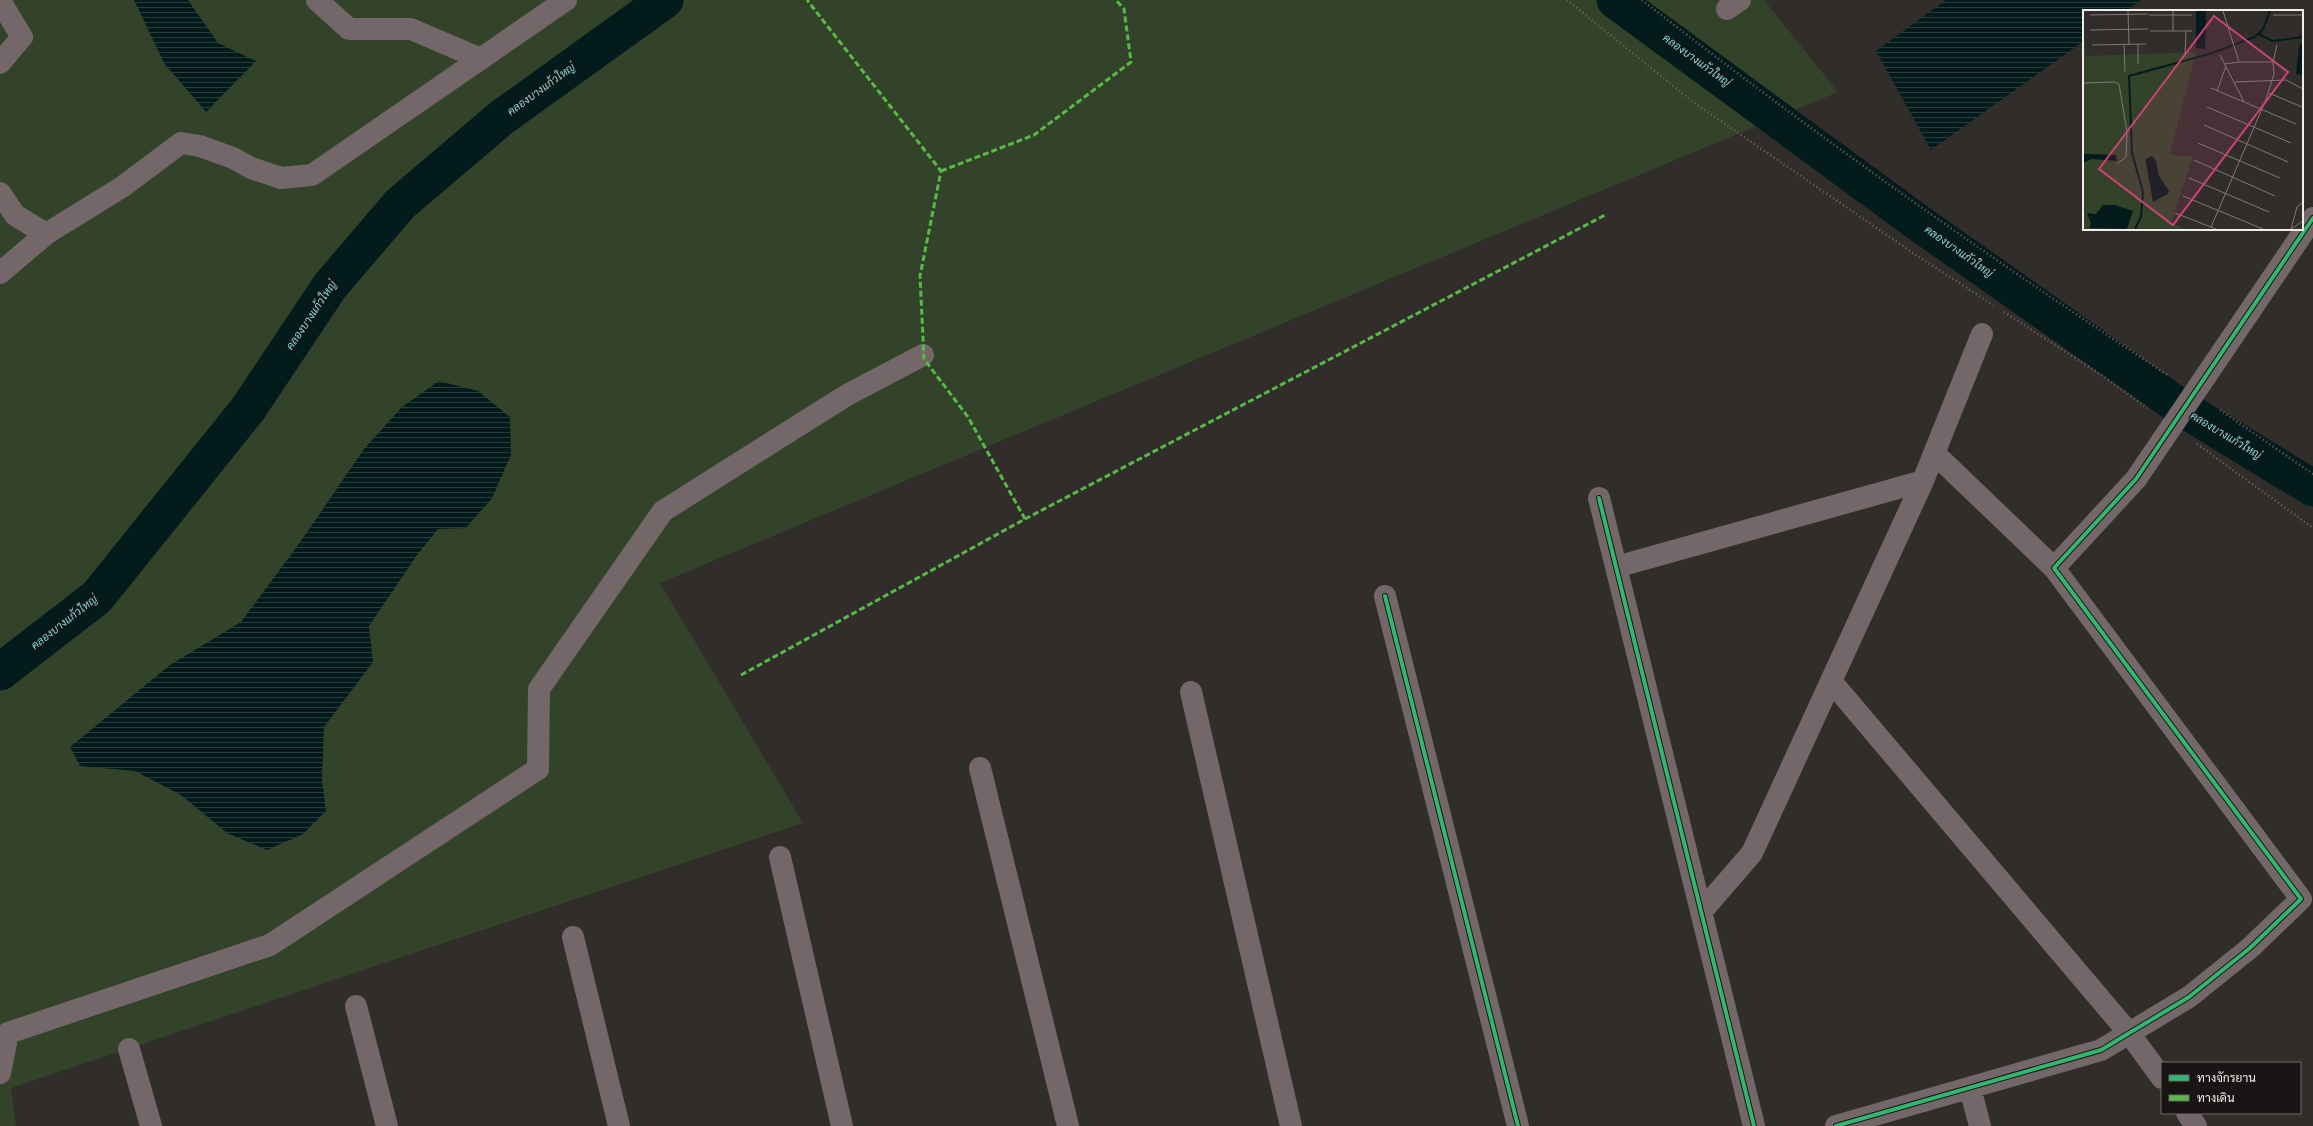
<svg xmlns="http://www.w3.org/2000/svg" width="2313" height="1126" viewBox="0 0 2313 1126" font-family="'Public Sans',Sarabun,sans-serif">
<defs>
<pattern id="water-rules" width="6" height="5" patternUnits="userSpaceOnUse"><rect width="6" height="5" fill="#041b1c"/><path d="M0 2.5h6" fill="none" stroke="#293c3d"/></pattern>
</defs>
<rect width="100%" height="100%" fill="#312d2b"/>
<!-- green -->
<path fill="#33432a" d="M0,0H1764L1838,92L660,583L803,823L11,1088L16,1126H0Z"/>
<!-- water -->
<path fill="url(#water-rules)" d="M134,0H188L218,43L256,61L206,112L164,63Z
M1946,0H2141L2126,11H2084V41L1931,150L1876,51Z
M439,381L478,391L510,417L511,455L492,498L466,528L438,529L417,555L369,626L373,662L324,727L322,780L326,811L303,834L267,850L227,833L181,795L135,771L80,766L70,747L170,665L241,622L301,541L364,449L402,407Z"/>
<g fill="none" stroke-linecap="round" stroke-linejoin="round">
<!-- canal -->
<path stroke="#041b1c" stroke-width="37" d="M1615,0L1916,221L2180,407L2313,488
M0,672L97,597L248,409L330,286L400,204L501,118L665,0"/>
<!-- path -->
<path stroke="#6f6868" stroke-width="2.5" stroke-dasharray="1 3" stroke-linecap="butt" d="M1567,0L1693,102L1916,255L1993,305
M1642,0C1812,133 1988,257 2169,376
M2004,312L2103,376L2147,408
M2220,410L2313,474
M2197,444L2313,528"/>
<!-- minor -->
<path stroke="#736769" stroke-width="22" d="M317,0L349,29H411L481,59
M0,1L22,37L0,63
M1727,9L1740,0
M0,193L15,215L46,234L122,187L181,143L200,146L233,158L251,168L281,178L312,175L566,0
M0,273L46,234
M1934,453L2054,568
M1599,498L1754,1126
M1616,567L1923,481
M1385,596L1518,1126
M1831,681L2129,1033L2162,1078
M1191,692L1291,1126
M980,768L1068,1126
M780,857L842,1126
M1701,912L1752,853L1923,481L1982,334
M573,937L619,1126
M356,1006L387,1126
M129,1049L151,1126
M0,1073L8,1033L270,945L538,769L539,689L663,511L847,395L923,355
M1970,1088L1980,1126
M2187,1113L2196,1126
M1836,1126L2101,1050L2189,997L2250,948L2301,899L2054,568L2136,479L2313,218"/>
<!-- quiet -->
<path stroke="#58b947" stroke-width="3" stroke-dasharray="6 3" stroke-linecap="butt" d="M941,171L1034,135L1131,62L1124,9L1116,0
M1025,519L1607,214
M741,675L1025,519L968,417L924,359L920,276L941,171L807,0"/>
<defs>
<path id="cycleway" d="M1599,498L1754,1126
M1385,596L1518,1126
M1836,1126L2101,1050L2189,997L2250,948L2301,899L2054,568L2136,479L2313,218"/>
</defs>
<!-- cycleway casing -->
<use href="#cycleway" stroke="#191514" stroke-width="6"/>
<!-- cycleway -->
<use href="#cycleway" stroke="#33b770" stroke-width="4"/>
</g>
<g text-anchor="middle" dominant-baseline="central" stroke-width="3" stroke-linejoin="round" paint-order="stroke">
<!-- water labels -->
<g font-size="11" font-style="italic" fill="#7cd9dd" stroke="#191514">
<text transform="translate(1697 60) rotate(36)">คลองบางแก้วใหญ่</text>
<text transform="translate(541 89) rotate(-36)">คลองบางแก้วใหญ่</text>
<text transform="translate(1959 251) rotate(35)">คลองบางแก้วใหญ่</text>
<text transform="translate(311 315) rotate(-56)">คลองบางแก้วใหญ่</text>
<text transform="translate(2226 435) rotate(31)">คลองบางแก้วใหญ่</text>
<text transform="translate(64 622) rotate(-38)">คลองบางแก้วใหญ่</text>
</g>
</g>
<!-- overview -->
<g transform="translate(2083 10)">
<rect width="220" height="220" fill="#312d2b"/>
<path d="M0,17L3,46L113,42L87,144L110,147L88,212L101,219H0Z" fill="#33432a"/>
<path d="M113,1H123L122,39L113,38ZM220,31V65L213,64L216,36ZM0,144L33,145L34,151L9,149L0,153ZM69,146L73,151L76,166L86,181L85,184L70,192L63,153V149ZM20,195H32L50,201L44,219L6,218L8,214L4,203L13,204Z" fill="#041b1c"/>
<path fill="none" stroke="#041b1c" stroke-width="2" d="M176,24L189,31L220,27M52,219L58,207L60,182L49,143L46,66L126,44L172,27L180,19L187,1"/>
<path fill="none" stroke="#7e7a78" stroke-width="1" d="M45,1L46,34M90,1V21H109M7,5L65,4M66,5H109M190,5H220M7,20L65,19M67,21H90M41,34L42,62M9,35L63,34M102,45L103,21M137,45L161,92M190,52L194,35M55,54V34M142,54L156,52M152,72L203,70L220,79M0,73L31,72L36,74L44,122L43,147L34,154M128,78L213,114M134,81L143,56M186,83L219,97M124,97L208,133M121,115L205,152M115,133L197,168M111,150L192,186M106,168L186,202M100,186L180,219M92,203L133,219M128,217L182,92L191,64L190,52H156L140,1M208,219L214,197L220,192M208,219L220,211"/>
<path fill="#cc4378" fill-opacity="0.15" stroke="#cc4378" stroke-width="2" d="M131,6L205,62L90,215L16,159Z"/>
<rect width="220" height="220" fill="none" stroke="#f2edeb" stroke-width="2"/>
</g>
<!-- legend -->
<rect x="2161" y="1062" width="140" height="52" fill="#191514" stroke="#706b6a"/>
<rect x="2169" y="1075" width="20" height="6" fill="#33b770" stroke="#706b6a"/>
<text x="2197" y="1082" font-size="12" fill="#f2edeb">ทางจักรยาน</text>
<rect x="2169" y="1095" width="20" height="6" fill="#58b947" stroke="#706b6a"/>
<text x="2197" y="1102" font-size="12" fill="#f2edeb">ทางเดิน</text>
</svg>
